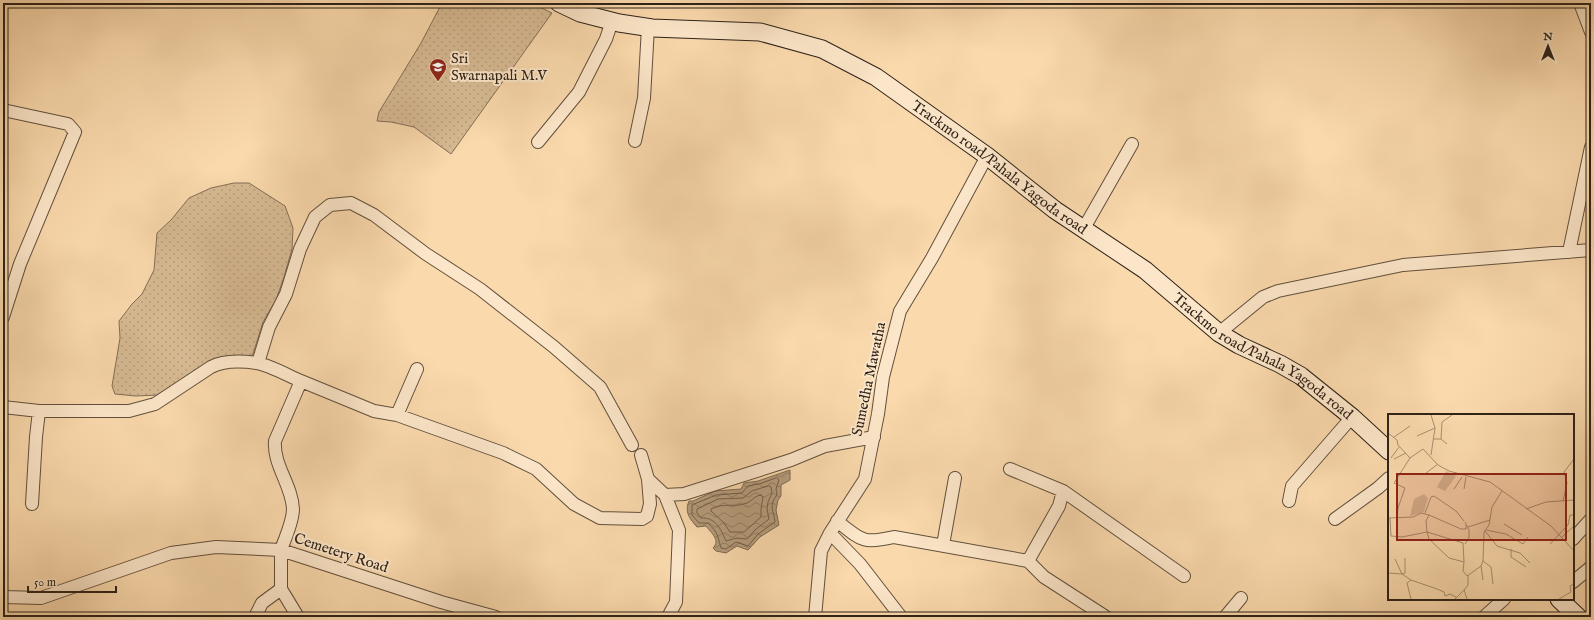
<svg xmlns="http://www.w3.org/2000/svg" width="1594" height="620" viewBox="0 0 1594 620" font-family="'IM FELL English',serif">
<defs>
<pattern id="park-dots" width="8" height="8" patternUnits="userSpaceOnUse"><rect width="8" height="8" fill="#d7ba93"/><path d="M2 2h.1M6 6h.1" fill="none" stroke="#b9a07e" stroke-width="1.8" stroke-linecap="round"/></pattern>
<pattern id="water-waves" width="16" height="10" patternUnits="userSpaceOnUse"><rect width="16" height="10" fill="#b59b7a"/><path d="M0 5q4-4 8 0t8 0" fill="none" stroke="#947e63"/></pattern>
</defs>
<rect width="100%" height="100%" fill="#fad9ac"/>
<filter id="stains"><feTurbulence type="fractalNoise" baseFrequency=".005" numOctaves="4"/><feColorMatrix values="0 0 0 0 .2 0 0 0 0 .09 0 0 0 0 .02 0 0 0 .5 -.17"/></filter>
<radialGradient id="worn" r=".72"><stop offset=".6" stop-color="#630" stop-opacity="0"/><stop offset="1" stop-color="#630" stop-opacity=".3"/></radialGradient>
<!-- park -->
<path fill="url(#park-dots)" stroke="#826e56" d="M442,3H531L552,13L451,154L414,127L391,122L377,121L379,112L421,43Z
M234,183H249L285,206L293,228L292,249L284,277L276,300L263,322L253,354L247,358L204,365L157,395L136,396L115,394L112,386L120,338L119,321L132,304L142,294L154,270L157,233L171,220L189,198L211,188Z"/>
<!-- water -->
<path fill="url(#water-waves)" stroke="#7f6b53" d="M790,470V480L781,485V496L778,500L776,510L779,525L760,537L748,550L737,546L726,553L716,551L713,548C721,540 711,533 706,526L697,527C690,519 684,512 689,501H693L715,491L741,489L744,483L758,481Z"/>
<g fill="none" stroke-linecap="round" stroke-linejoin="round">
<!-- shore -->
<path stroke="#725e49" stroke-width="1" d="M777,478L779,480L776,489L777,495C768,506 774,511 775,522L758,534L748,546L736,542L726,549L721,548C717,535 719,534 708,523H699L692,515V505L716,495L742,493L748,486L759,484Z
M769,486L771,487L772,493L768,502L767,509L769,519L755,530L747,539L736,538L726,541C721,530 716,517 701,518L697,513V509L718,499L743,498L752,491Z
M761,495L763,497L761,509V517L744,532H730L724,523L711,511V509C725,502 735,508 747,503C753,500 754,496 761,495Z"/>
<defs>
<path id="street" d="M1580,3L1591,32
M3,110L68,124L75,132L20,264L3,317
M635,141L644,98L648,27
M538,142L579,92L606,39L612,21
M1084,228L1132,144
M1569,252L1591,147
M1219,333L1263,297L1278,291L1403,265L1591,250
M258,363L269,327L286,294L300,249L315,217L330,205L351,203L374,215L426,254L480,289L554,347L600,387L632,445
M301,381L374,411L397,415L503,453L536,469L574,504L600,518L642,519L647,516L650,504L648,479
M3,407L39,411H129L155,404L211,367C224,360 243,361 257,363C269,365 289,376 301,381L275,441C273,465 292,485 293,509C293,522 285,538 281,550L441,602L496,617
M397,415L417,369
M641,455L648,479L665,495L679,530L676,602L668,617
M1010,469L1063,491L1184,576
M665,495L684,494L791,460L825,446L874,437
M1289,501L1292,486L1352,417
M32,504L36,437L39,411
M1335,519L1378,488L1389,478
M837,521C862,541 863,544 894,537L1028,561L1044,577L1106,617
M830,533L860,564L901,617
M1573,539L1591,519
M943,545L955,478
M1028,561L1059,506L1063,491
M1573,582L1591,567
M3,597L41,598L171,553L216,547L281,550V589L298,617
M255,617L262,603L281,589
M815,617L821,551L830,533L865,479L878,414L883,377L900,311L932,258L987,156
M1225,617L1241,598
M1484,617L1504,599"/>
<g id="secondary">
<path id="s1" d="M559,3L580,13L619,23L652,28L760,32L822,49L876,77L987,156L1055,210L1145,270L1219,333L1239,345L1280,364L1301,376L1352,417L1389,451"/>
<path d="M1559,599L1578,617"/>
</g>
</defs>
<!-- street casing -->
<use href="#street" stroke="#61503d" stroke-width="14"/>
<!-- secondary casing -->
<use href="#secondary" stroke="#2e2218" stroke-width="19"/>
<!-- street -->
<use href="#street" stroke="#fce6c9" stroke-width="12"/>
<!-- secondary -->
<use href="#secondary" stroke="#fce6c9" stroke-width="17"/>
</g>
<!-- icons -->
<defs>
<symbol id="school-pin" viewBox="-11 -11 22 30"><path d="M0 17L-7.5 6A9.5 9.5 0 1 1 7.5 6Z" fill="#8f2418" stroke="#fce6c9"/><path d="M0-5L7-2L0 1L-7-2ZM-4 1L0 2.5L4 1V4Q0 6-4 4Z" fill="#fff"/></symbol>
</defs>
<g fill-rule="evenodd">
<use href="#school-pin" x="428" y="57" width="20" height="27"/>
</g>
<g text-anchor="middle" dominant-baseline="central" stroke-width="4" stroke-linejoin="round" paint-order="stroke">
<!-- poi labels -->
<g font-size="15" fill="#2e2218" stroke="#fce6c9" text-anchor="start">
<text x="451" y="58">Sri<tspan x="451" dy="17">Swarnapali M.V</tspan></text>
</g>
<!-- street labels -->
<g font-size="15" fill="#2e2218" stroke="#fce6c9">
<text stroke="none"><textPath href="#s1" startOffset="483">Trackmo road/Pahala Yagoda road</textPath></text>
<text stroke="none"><textPath href="#s1" startOffset="808">Trackmo road/Pahala Yagoda road</textPath></text>
<text transform="translate(869 379) rotate(-78)">Sumedha Mawatha</text>
<text transform="translate(341 553) rotate(18)">Cemetery Road</text>
</g>
</g>
<!-- overview -->
<g transform="translate(1388 414)">
<rect width="186" height="186" fill="#fad9ac"/>
<path d="M58,57L68,62L57,77L49,73ZM36,80L40,84L36,98L22,102L26,85Z" fill="#d7ba93"/>
<path fill="none" stroke="#a89071" stroke-width="1" d="M43,1L47,14L43,41M0,19L9,26L10,31L22,44L35,35L50,51L61,57L102,68L163,112L186,137M29,22L47,14M6,23L22,12M46,25H53L59,30M53,25L54,8L64,1M3,44L11,33M6,45L18,39M38,59L50,50M66,75L74,63M76,75L78,63M175,87L179,69L176,58L186,45M138,95L158,88L186,86M37,99L43,83L46,82L68,97L76,107M41,101L73,115H78V111M9,103L10,94L17,74L6,69L22,44M0,104L25,103L33,99L41,101L38,107L39,118L75,129L76,148M2,104L3,122L14,123L39,118L41,125L61,144L76,148L75,157L79,162L93,152L95,147L96,118L101,111L104,93L114,77M116,110L134,121M80,113L102,106M98,116L118,120L135,130L140,123M97,117L109,132L132,139L142,149M174,123L186,112M77,130L81,124V116L77,108M162,130L180,111L182,101H186M123,135V143L138,153M17,144V159L14,160L23,166L19,169L23,185M95,147L103,153L105,170M93,152L95,166M0,159L14,160L7,145M23,166L49,175L56,178L57,182L62,180L68,183M67,185L76,176M79,185L76,176L80,171V161M171,185L183,178L182,172L186,170"/>
<path fill="#8f2418" fill-opacity="0.15" stroke="#8f2418" stroke-width="2" d="M9,60H178V126H9Z"/>
<rect width="186" height="186" fill="none" stroke="#2e2218" stroke-width="2"/>
</g>
<!-- margin -->
<rect width="1594" height="620" fill="none" stroke="#fad9ac" stroke-width="16"/>
<rect x="4" y="4" width="1586" height="612" fill="none" stroke="#2e2218" stroke-width="2"/>
<rect x="8" y="8" width="1578" height="604" fill="none" stroke="#2e2218"/>
<!-- north arrow -->
<g transform="translate(1548 46)" stroke="#fce6c9" stroke-width="3" paint-order="stroke">
<path d="M0-3L7 15L0 10L-7 15Z" fill="#2e2218"/>
<text y="-6" font-size="11" font-weight="bold" text-anchor="middle" fill="#2e2218">N</text>
</g>
<!-- scale -->
<path d="M28 586v6h88v-6" fill="none" stroke="#2e2218" stroke-width="2"/>
<text x="34" y="586" font-size="12" fill="#2e2218" stroke="#fce6c9" stroke-width="3" paint-order="stroke">50 m</text>
<rect width="100%" height="100%" filter="url(#stains)"/>
<rect width="100%" height="100%" fill="url(#worn)"/>
</svg>
